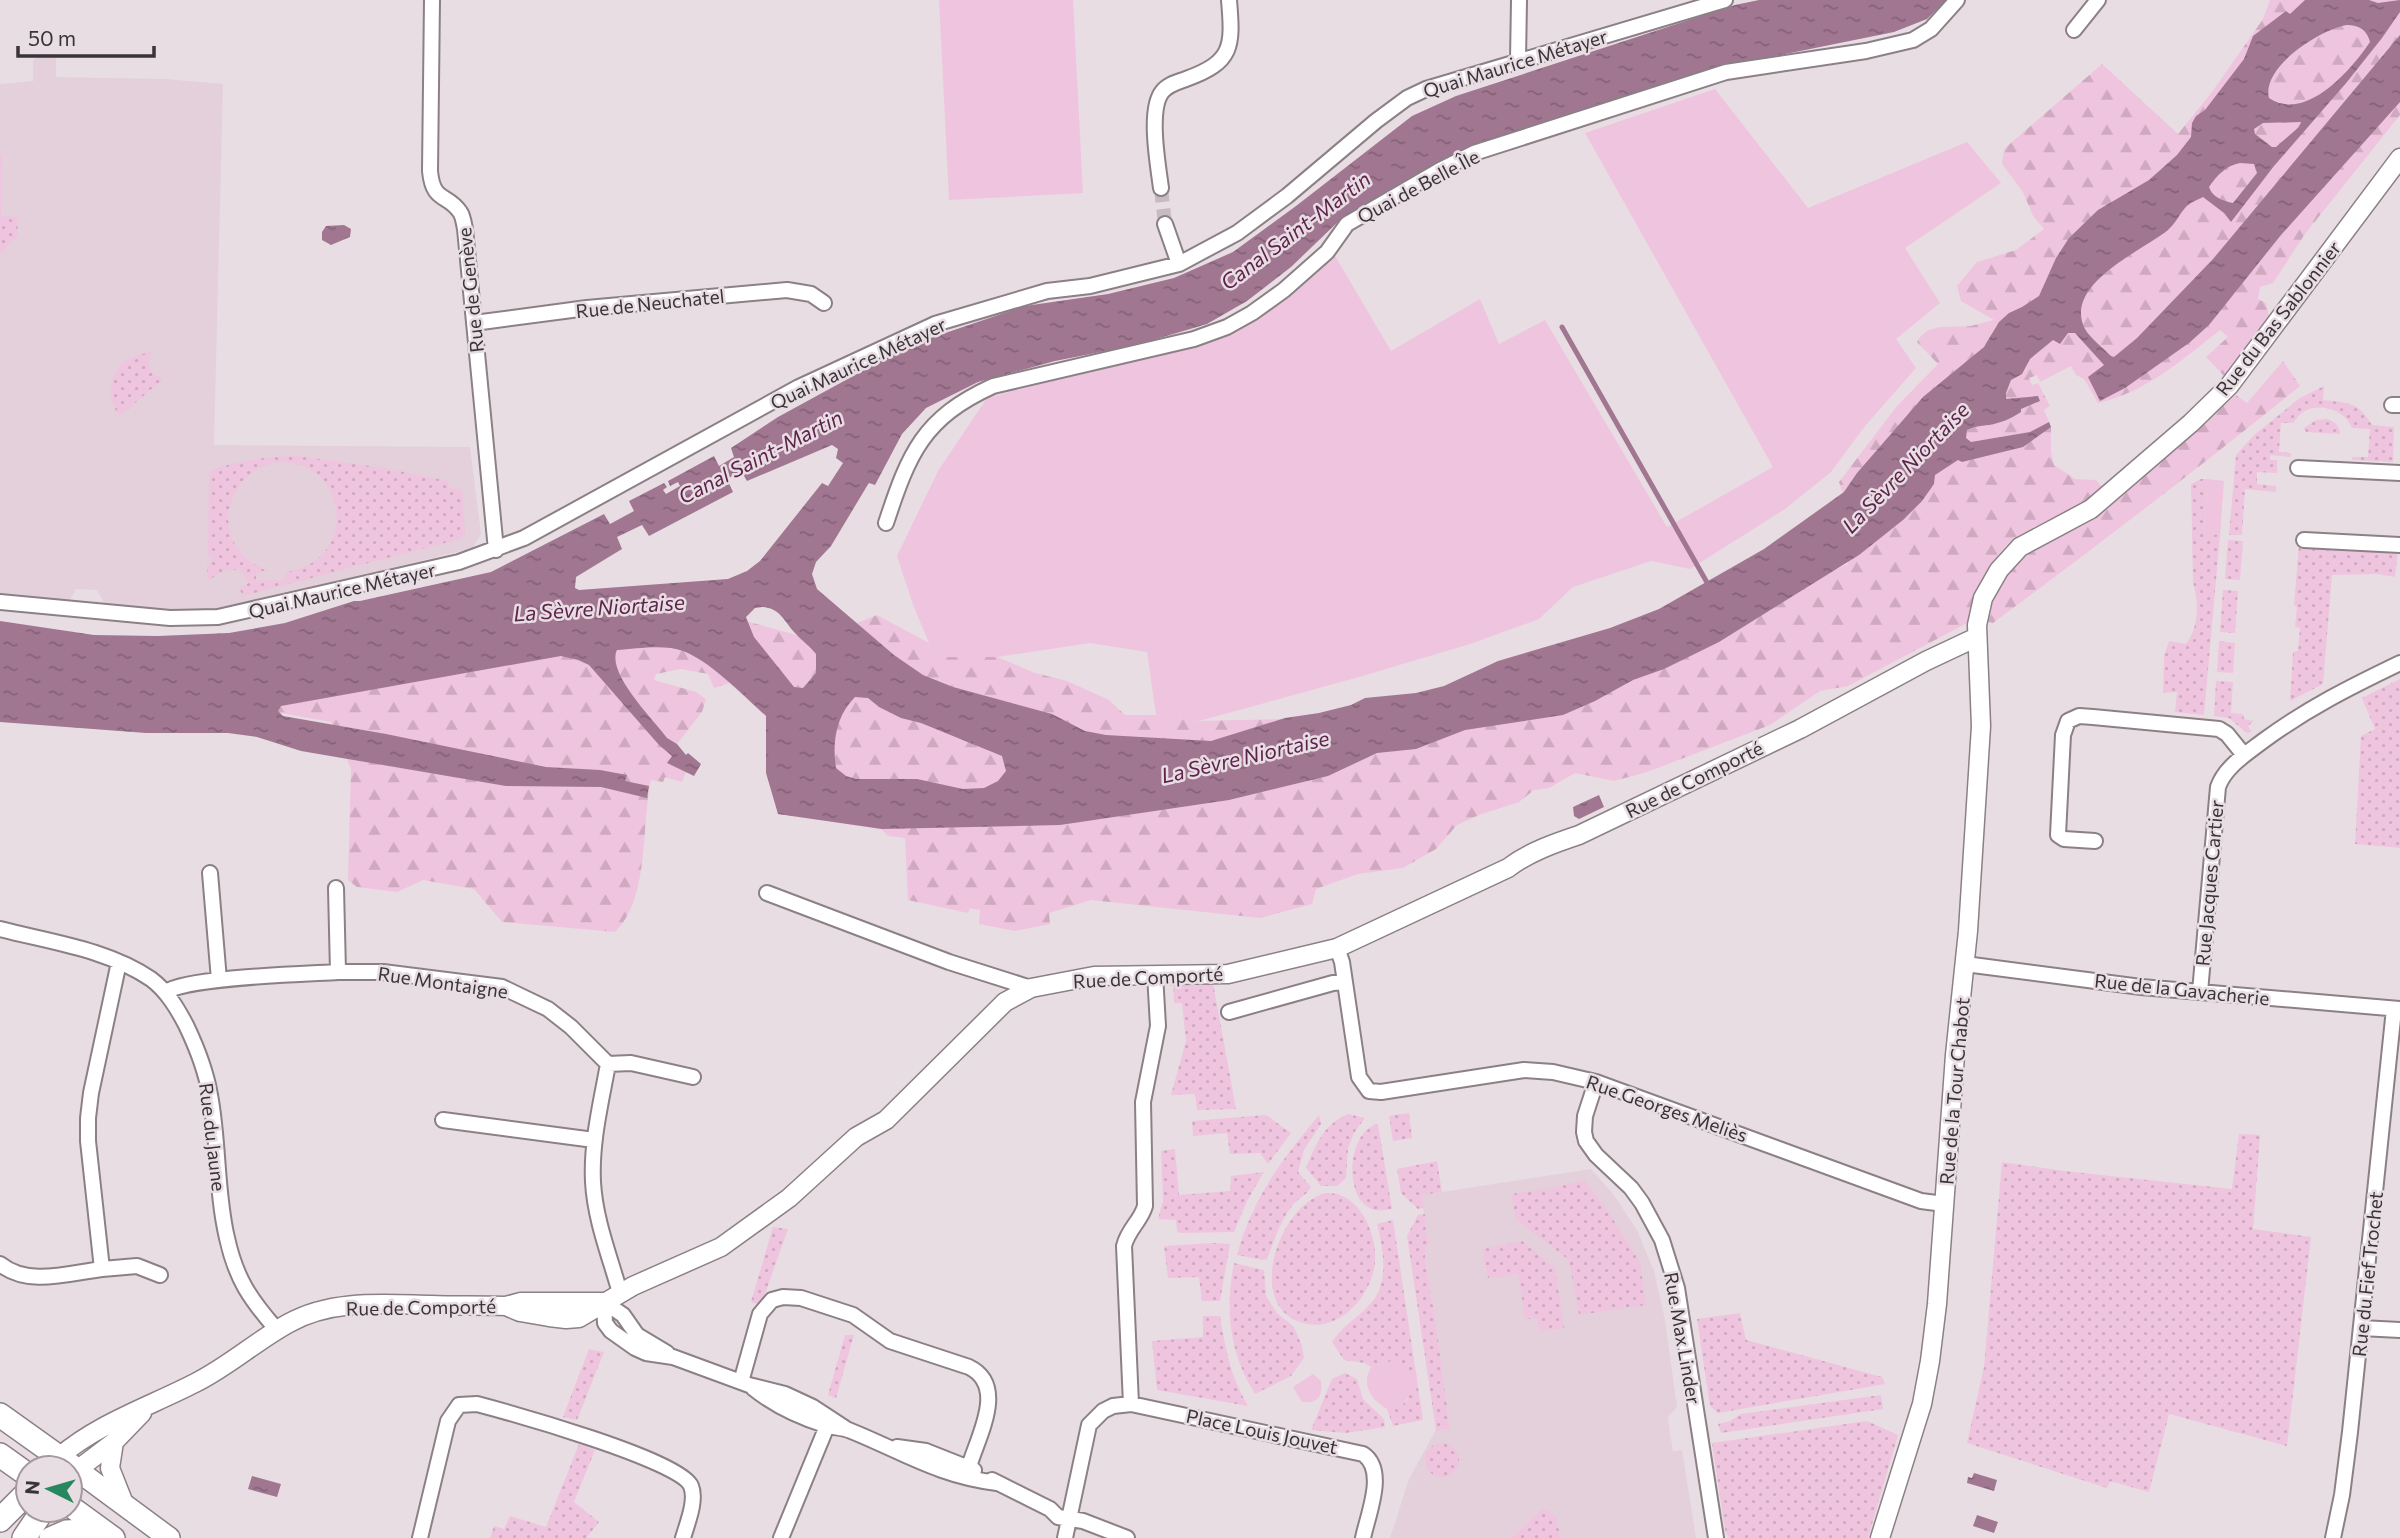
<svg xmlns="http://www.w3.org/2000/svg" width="2400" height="1538" viewBox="0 0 2400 1538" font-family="Commissioner,sans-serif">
<defs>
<pattern id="grass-dots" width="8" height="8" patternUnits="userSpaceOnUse" patternTransform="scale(1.75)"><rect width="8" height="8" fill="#efc4de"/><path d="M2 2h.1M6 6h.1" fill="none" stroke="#cea9bf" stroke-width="1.8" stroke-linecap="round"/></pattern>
<pattern id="forest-firs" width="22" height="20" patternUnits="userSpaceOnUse" patternTransform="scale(1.75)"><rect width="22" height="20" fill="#efc4de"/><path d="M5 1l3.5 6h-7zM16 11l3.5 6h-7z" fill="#cea9bf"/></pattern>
<pattern id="water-ripples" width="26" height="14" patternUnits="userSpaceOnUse" patternTransform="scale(1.75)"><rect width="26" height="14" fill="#a17691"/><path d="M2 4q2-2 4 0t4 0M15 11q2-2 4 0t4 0" fill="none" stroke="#846277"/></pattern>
</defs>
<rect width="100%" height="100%" fill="#e9dde4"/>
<!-- built -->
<path fill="#e3d0db" d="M42,54L56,55V77L166,79L223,84L214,445L470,447L481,534L473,548L226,609L160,611L106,606L97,590L76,589L69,602L0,595V84L33,81V60Z
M1591,1169L1614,1195L1637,1230L1654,1271L1665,1320L1677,1407L1668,1417L1670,1433L1673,1451L1682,1450L1696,1538H1390L1409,1479L1436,1430L1450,1429L1436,1324L1425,1259V1246L1431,1243L1426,1236L1422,1195Z"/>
<!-- grass -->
<path fill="url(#grass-dots)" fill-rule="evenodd" d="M0,153L2,156L1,216L17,217L18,237L10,242L0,255Z
M152,351L148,363L153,374L163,379L120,416C106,400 108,374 126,361C133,356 143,354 152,351Z
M2324,386L2323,400C2348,403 2358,401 2372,425L2394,427L2393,462L2352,460V457H2368L2370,429L2352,428C2346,411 2321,402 2305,411C2300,413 2296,419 2293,423H2281L2279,452L2291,453V457L2270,455V460H2277V473L2257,472V484L2276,486V492L2245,489L2242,535H2229L2236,455L2254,435L2300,398Z
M2328,419C2335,422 2340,426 2340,434L2306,432L2304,428L2316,420Z
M297,456L384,468L448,481L449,488L462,489L465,534L460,539L243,596L239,588L249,583L240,570C226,569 218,572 208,582L207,564L211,562V558L208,556L209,471C238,460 265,457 297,456ZM272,463C349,453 362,563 285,572V580H256V573H259L260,571H269C260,567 252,564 245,557C212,526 231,475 272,463Z
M2201,479H2208L2204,533L2220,535L2204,715L2175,712L2177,692L2163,693L2164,656L2169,641L2186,644C2199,627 2199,603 2193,582L2191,484Z
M2228,540L2243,541L2240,580L2225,579Z
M2299,544L2398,550L2395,577L2376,574L2332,575L2323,684L2290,701L2293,652L2298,651L2300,628L2295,627L2297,607L2294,605Z
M2223,590L2238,591L2235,633L2220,632Z
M2219,641L2235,643L2233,673L2217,672Z
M2400,679V848L2355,844L2361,736L2375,729L2362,698Z
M2216,681L2233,682L2231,713L2243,714L2244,719L2254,721L2248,726L2252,732L2247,733L2229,718L2214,716Z
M1213,983L1236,1109L1197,1110L1195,1094L1171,1095L1186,1041L1182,1003H1174L1173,984Z
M1409,1113L1412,1138L1393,1141L1389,1116Z
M1348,1114L1365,1118L1354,1133L1348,1148L1346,1178L1337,1186H1321L1306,1168C1316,1144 1323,1125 1348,1114Z
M1266,1115L1291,1133L1268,1164L1260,1153L1230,1154L1227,1133L1193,1136L1192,1121Z
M1319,1115L1321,1124L1304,1150L1298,1172L1311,1187C1307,1195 1297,1199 1291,1207C1279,1224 1274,1241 1267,1259L1263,1260L1237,1255C1253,1197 1281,1161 1319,1115Z
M1378,1124L1392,1209C1385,1210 1376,1212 1370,1208C1343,1195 1348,1130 1378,1124Z
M2239,1134L2260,1135L2253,1229L2311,1237L2287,1446L2169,1414L2149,1492L2110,1481L2107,1488L1967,1443L1984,1367L2002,1162L2064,1171L2232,1189Z
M1175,1149L1179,1195L1230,1191L1231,1176L1264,1172L1247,1201L1234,1232L1181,1233L1177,1232L1176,1220L1158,1219L1163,1201L1161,1151Z
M1437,1161L1442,1192L1422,1195L1424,1208L1418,1209L1401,1193L1397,1169Z
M1584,1180L1607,1210L1640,1262L1646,1305L1579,1315L1569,1260L1516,1219L1511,1194L1553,1188Z
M1326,1193C1359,1191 1378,1234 1375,1263C1371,1299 1335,1337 1297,1321C1246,1300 1281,1203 1326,1193Z
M1425,1214L1426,1236L1431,1243L1425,1246V1259L1436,1324L1450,1429L1436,1430L1407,1236L1418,1215Z
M1393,1220L1423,1420L1393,1426L1387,1409L1402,1405L1408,1399L1392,1361L1371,1367L1364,1363L1344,1360L1332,1342C1345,1323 1357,1319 1371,1303C1390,1282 1383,1249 1377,1224Z
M773,1227L788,1229L761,1305L751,1302Z
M1522,1241L1555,1268L1564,1328L1539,1331L1537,1318L1525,1319L1518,1274L1488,1278L1482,1249Z
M1214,1243L1230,1244L1220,1301H1202L1199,1277L1168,1278L1164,1246Z
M1234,1263L1264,1270L1266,1296L1277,1313L1294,1327L1302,1346L1304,1358L1291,1376L1255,1394C1229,1353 1225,1309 1234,1263Z
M1740,1313L1746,1340L1882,1377L1885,1384L1718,1413L1710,1406L1697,1319Z
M1203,1316H1220C1226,1352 1230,1374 1248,1406L1157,1390L1152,1341L1203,1337Z
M845,1335H854L836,1398L828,1395Z
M589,1349L604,1352L577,1420L563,1417Z
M1345,1373L1357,1379L1363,1399L1384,1419L1385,1427L1346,1433L1311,1430L1332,1379Z
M1881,1395L1883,1409L1721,1433L1718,1424L1730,1421L1741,1414Z
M1867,1421L1898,1435L1868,1538H1729L1725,1530L1712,1443Z
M1425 1460a17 17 0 1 1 34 0a17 17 0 1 1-34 0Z
M579,1444L595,1450L574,1502L599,1522L586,1538H490L494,1526L504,1529L510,1516L546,1527Z
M1541,1510H1548L1557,1517L1560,1538H1512Z"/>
<!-- forest -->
<path fill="url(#forest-firs)" d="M2270,0H2400V115L2305,234L2273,283L2260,287L2258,299L2266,303L2269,316L2225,377L2206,357L2228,337L2220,330C2182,360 2146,392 2098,403L2084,379L2076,375L2071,366L2040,382L2037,375L2029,378L2032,385L2038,383L2050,406L2044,410L2051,427V451L2054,465L2075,479L2096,480L2104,489C2093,496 2083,505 2071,511C2050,521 2026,528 2008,544C1986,564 1976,595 1969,622L1848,686L1820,691L1770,725L1647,772L1614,781L1575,773L1549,788L1534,790L1519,802L1479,815L1457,825L1436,849L1403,868L1358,874L1316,889L1312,904L1260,918L1091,900L1049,913L1050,924L1015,931L979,924L980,910L970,908L968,913L908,900L905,838L888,836L881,829L778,814L768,772L766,716L729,683L714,688L708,674L681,669L656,674L654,680L696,692L706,699L702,712L677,744L668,763L686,772L682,782L665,777L663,782L651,780C641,825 650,899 615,932L502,922L474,889L423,880L397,892L357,887L348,880L351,769L331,722L268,711L272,696L735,618L830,644L857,623L877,615L929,643L935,657H997L1035,673L1067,681L1109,700L1125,715H1156L1199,721L1397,716L1808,582L1848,564L1846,547L1849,513L1839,482L1897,406L1938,364L1917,342C1927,322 1952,328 1971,326C1978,324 1986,322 1994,320L1961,301L1957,286L1977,262L2016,250L2044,229L2033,216L2023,192L2002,164L2004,149L2102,64L2178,134L2212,92L2263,19Z
M2283,361L2300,386C2200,467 2097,546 1993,623L1985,621L1994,594L2011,567L2044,543L2086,524L2111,505L2134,483L2236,395L2247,403Z"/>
<!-- green -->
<path fill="#efc4de" d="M939,0H1073L1083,193L949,200Z
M1715,89L1808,208L1967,142L2001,183L1905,248L1940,303L1896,339L1916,368L1865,426L1831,472L1785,509L1690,569L1651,561L1573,587L1539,619L1470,644L1359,677L1199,721L1156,715L1147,652L1090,643L997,657H935L914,607L897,556L938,471L987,398L1239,331L1334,254L1391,351L1480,299L1499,344L1545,320L1667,527L1773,467L1585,133Z
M2208,479L2224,481L2220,535L2204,534Z
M1392,1361L1407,1367C1416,1381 1413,1394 1402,1405L1387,1409C1371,1400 1361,1385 1371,1367Z
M1313,1374L1321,1381C1323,1396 1318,1404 1302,1402L1293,1387Z"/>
<!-- water -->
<path fill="url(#water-ripples)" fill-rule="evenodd" d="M1759,0H1947L1927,19L1894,32L1721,67L1467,147L1342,218L1291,267L1247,301L1207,324L1136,345L1055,361L978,382L926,408L902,434L875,485L869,483L867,486L831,546L816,562L812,574L817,589L894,655L923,675L953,687L1052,714L1085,731L1106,735L1211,741L1285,718L1319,713L1351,705L1365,698L1416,693L1444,686L1498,661L1610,628L1659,609L1764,549L1844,492L1857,473L1923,397L1984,347L1999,322L2009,313L2022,307L2039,296L2056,258L2069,238L2098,210L2149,180L2177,155L2191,137L2192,123L2196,116L2205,110L2244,59L2253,36L2286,11L2290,14L2305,0H2369L2378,3L2400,0V12L2382,38L2347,82L2274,166L2231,222L2224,213L2203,197C2197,200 2189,203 2185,208C2179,215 2175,224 2168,230C2144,250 2062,284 2085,329C2091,339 2103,348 2111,356L2114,357L2137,338L2213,259L2400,35V102L2281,235L2209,325L2189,343L2125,388L2100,401L2088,377L2104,365L2075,333H2068L2060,344L2053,340L2030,359L2022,374L2011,380L2006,393V399L2038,396L2040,401L2021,409V412C2010,419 2001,423 1989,425C1980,426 1975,426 1967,430L1966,438L1971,442L2030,432L2049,422L2051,427L2023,447L1962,462L1958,460L1935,475L1934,484L1922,501L1903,520L1859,555L1719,642L1664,669L1633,680L1595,701L1563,715L1465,730L1416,749L1377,753L1328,776L1229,800L1060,825L882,829L778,814L766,773V716C744,696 710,661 683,651C664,644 637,649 617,650C606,673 653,719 667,738L677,744L686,755L688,753L701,764L694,776L667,763L672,756L659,745L589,665L578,660L561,656L281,706L278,711L283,716L386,734L546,767L600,770L627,775L625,781L649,786L647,798L601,787L506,786L301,751L257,737L228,733H146L0,722V621L94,635L158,636L229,633L285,623L354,601H360L491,572L604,514L610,524L634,511L629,501L664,483L667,487L663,490L666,494L680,486L678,482L670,486L668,481L714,456L719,466L734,457L731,448L778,417L910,345L1025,306L1108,294L1174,278L1233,252L1296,206L1412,116L1456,96L1735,5ZM2347,25C2359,25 2367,30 2370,42C2352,69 2306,123 2269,98C2261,67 2321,29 2347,25ZM2301,122L2299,127L2276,147H2272L2255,134L2254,129L2263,123ZM2240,163L2254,164L2257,173L2233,203C2223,201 2212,197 2209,187C2216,176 2227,165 2240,163ZM832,445L838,449L836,458L843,463L828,486L822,483L760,561L747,571L728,579L579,590L575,588L576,577L622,549L617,537L642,525L649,536L733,492L727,479L741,471L747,481ZM762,607C781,608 784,622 796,634C802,641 810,646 816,654V673L803,688L794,687L754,637L746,617L755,608ZM855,697L868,698L879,707L901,718L921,723L1002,756L1006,771L998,781L984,788L963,789L917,779H856L846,776L836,768C832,742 836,716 855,697Z
M344,225L351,229L350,237L331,245L322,240V232L326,226Z
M1599,795L1604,807L1579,819L1574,816L1573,807Z
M1974,1473L1997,1480L1994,1491L1967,1483L1968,1477L1972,1478Z
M252,1476L281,1484L277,1497L248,1489Z
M1977,1515L1998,1522L1994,1533L1973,1526Z"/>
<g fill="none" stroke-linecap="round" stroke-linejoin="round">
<!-- stream -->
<path stroke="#a17691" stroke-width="5" d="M1562,327L1709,586"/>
<!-- minor-tunnel -->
<path stroke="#c6bbc1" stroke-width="14" stroke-dasharray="14 7" stroke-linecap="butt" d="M1161,188L1165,224"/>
<defs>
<path id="minor" d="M432,0L430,171C433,203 447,193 460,212C463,216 464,224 465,229L496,550
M2074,30L2098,0
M1518,60L1519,0
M1161,188C1158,165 1148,110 1162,92C1168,84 1178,82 1186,79C1233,62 1233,47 1229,0
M1165,224L1179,264
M474,323L587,308L787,290L811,294L824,303
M2392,405H2400
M2298,468L2400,473
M886,523C909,453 923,418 993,386L1194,339L1227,327L1252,313L1284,290L1327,252L1347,224L1440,170L1474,153L1726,72L1866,51L1913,40L1931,29L1957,0
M2304,540L2400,545
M0,602L170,618L218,617L459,562L524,538L799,387L935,324L1047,291L1090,286L1179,264L1237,233L1287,196L1376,121L1407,98L1426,89L1725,0
M2095,841L2064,839L2058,835L2063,735L2068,721L2079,716L2093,717L2219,729L2227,734L2244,755
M210,873L219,980
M767,893L949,962L1031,988
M0,929C50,942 107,949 151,979C167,991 177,1008 186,1025C197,1048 206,1071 210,1095C219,1142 216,1192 227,1238C236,1279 250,1299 277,1330
M1337,948L1342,962L1359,1077L1369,1091L1381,1092L1524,1070L1553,1072L1596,1082L1921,1201L1944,1204
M1965,964L2141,987L2400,1009
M338,972H383L502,987L548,1009L571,1027L608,1064C601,1103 591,1142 593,1182C595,1220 610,1257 620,1293
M166,992C188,977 305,974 338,972L336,888
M2200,992L2218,787C2225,767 2246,754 2263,741C2308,708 2350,687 2400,663
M1229,1012L1333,983L1345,982
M608,1064L631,1063L693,1077
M1596,1082L1585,1116L1584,1132L1586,1141L1596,1155L1631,1188L1642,1203L1662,1240L1677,1288L1716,1538
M443,1120L594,1140
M0,1264C28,1287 69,1273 102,1269L88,1141V1118L91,1093L119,962
M102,1269L137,1266L160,1275
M604,1302L605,1323L611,1331L635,1348L646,1353L673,1357L749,1385L785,1394L813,1407L845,1428
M604,1302L623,1315L637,1335L667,1353
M2361,1328L2400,1330
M741,1382L760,1314L772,1300L783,1297L801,1298L853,1315L890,1341L969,1367C1008,1386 977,1438 969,1467
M753,1388C774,1405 799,1417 825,1425C833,1428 842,1427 851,1431C903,1452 939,1476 997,1483
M1131,1404L1363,1454C1387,1470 1368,1514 1363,1538
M897,1447L926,1451L974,1470
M992,1480L1050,1509L1058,1517L1083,1521L1127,1538
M420,1538L448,1421L459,1405L477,1404C511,1413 680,1460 691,1486C697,1500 687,1524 683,1538
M781,1538L827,1426
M1065,1538L1089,1425L1103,1411L1113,1406L1131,1404L1124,1246C1128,1229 1141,1221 1145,1206L1143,1102L1158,1026L1155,974
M2333,1538L2342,1495L2350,1432L2394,1009"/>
<path id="tertiary" d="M506,1306L520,1312L549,1317L566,1319L579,1318L633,1286L721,1247L789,1198L856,1137L886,1120L1005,1002L1031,988L1094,976L1228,974L1337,948L1508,868C1529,852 1555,843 1579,835L1800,729L1926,661L1977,637
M114,1442L110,1468L125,1506
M59,1457C99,1423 148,1407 195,1383C229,1366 256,1341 289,1323C332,1299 384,1304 431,1305C456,1306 481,1305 506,1306L521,1302H604
M77,1470L114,1442L142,1413
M1880,1538L1922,1404L1930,1361L1937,1304L1955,1055L1968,931L1981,726L1977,625L1983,598L1999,570L2020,547L2091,509L2191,423L2229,386L2400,158"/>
<path id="secondary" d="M77,1470L169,1538
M70,1506L114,1538
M50,1538L66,1531L101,1529"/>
<path id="primary" d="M0,1415L77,1470L70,1478
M0,1455L28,1475
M0,1520L28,1492
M24,1538L43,1510"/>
</defs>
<!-- minor casing -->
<use href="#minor" stroke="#8b8086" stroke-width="18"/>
<!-- tertiary casing -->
<use href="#tertiary" stroke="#8b8086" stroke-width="21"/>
<!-- secondary casing -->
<use href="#secondary" stroke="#8b8086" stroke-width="24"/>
<!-- primary casing -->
<use href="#primary" stroke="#8b8086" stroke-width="26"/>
<!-- minor -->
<use href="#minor" stroke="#fff" stroke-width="14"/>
<!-- tertiary -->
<use href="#tertiary" stroke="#fff" stroke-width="18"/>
<!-- secondary -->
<use href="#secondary" stroke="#fff" stroke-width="21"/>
<!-- primary -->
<use href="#primary" stroke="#fff" stroke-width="23"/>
</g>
<g text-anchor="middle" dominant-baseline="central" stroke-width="5" stroke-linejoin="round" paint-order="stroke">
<!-- street labels -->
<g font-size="19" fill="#393437" stroke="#e9dde4">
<text transform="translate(1515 63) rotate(-17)">Quai Maurice Métayer</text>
<text transform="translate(1418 186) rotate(-28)">Quai de Belle Île</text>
<text transform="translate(470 290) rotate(-96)">Rue de Genève</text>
<text transform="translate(650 303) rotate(-6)">Rue de Neuchatel</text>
<text transform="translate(2278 318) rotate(-52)">Rue du Bas Sablonnier</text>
<text transform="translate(858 363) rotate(-25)">Quai Maurice Métayer</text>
<text transform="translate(342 590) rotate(-13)">Quai Maurice Métayer</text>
<text transform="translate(1694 779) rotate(-26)">Rue de Comporté</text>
<text transform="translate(2209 883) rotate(-85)">Rue Jacques Cartier</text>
<text transform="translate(1148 977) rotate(-3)">Rue de Comporté</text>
<text transform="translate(443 982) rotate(8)">Rue Montaigne</text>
<text transform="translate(2182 989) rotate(6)">Rue de la Gavacherie</text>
<text transform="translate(1954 1091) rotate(-85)">Rue de la Tour Chabot</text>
<text transform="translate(1667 1108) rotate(19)">Rue Georges Meliès</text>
<text transform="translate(213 1137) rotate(83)">Rue du Jaune</text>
<text transform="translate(2367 1274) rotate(-84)">Rue du Fief Trochet</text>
<text transform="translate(421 1307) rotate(-1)">Rue de Comporté</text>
<text transform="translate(1683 1338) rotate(80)">Rue Max Linder</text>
<text transform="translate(1262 1431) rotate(12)">Place Louis Jouvet</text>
</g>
<!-- water labels -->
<g font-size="21" font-style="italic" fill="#5c244a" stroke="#e9dde4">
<text transform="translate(1295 230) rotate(-37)">Canal Saint-Martin</text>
<text transform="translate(760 456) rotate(-27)">Canal Saint-Martin</text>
<text transform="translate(1905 467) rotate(-46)">La Sèvre Niortaise</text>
<text transform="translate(599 607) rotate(-4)">La Sèvre Niortaise</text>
<text transform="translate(1245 756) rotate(-13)">La Sèvre Niortaise</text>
</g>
</g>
<!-- north arrow -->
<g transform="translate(49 1489) rotate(275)"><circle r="33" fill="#e9dde4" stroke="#a3999f" stroke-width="2"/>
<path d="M0-5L12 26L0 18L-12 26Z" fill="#27875f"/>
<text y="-10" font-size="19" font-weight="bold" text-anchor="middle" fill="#393437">N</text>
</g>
<!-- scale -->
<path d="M18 46v10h136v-10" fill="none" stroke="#393437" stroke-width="3.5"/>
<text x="28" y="46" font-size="21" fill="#393437" stroke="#e9dde4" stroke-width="5" paint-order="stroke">50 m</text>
</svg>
